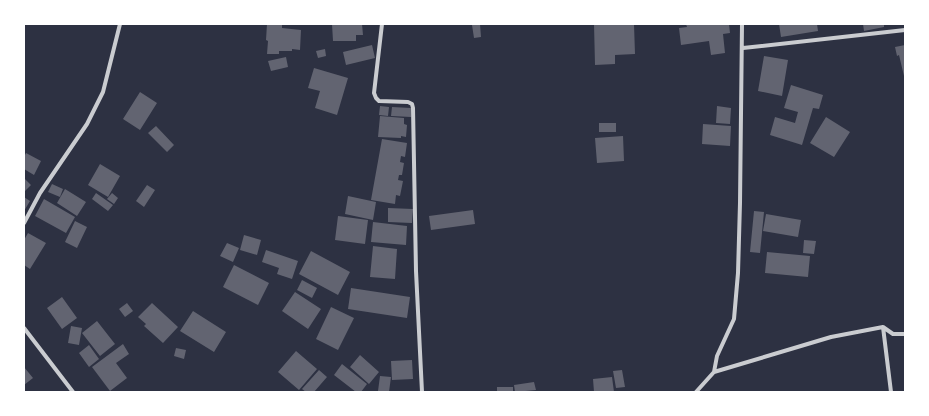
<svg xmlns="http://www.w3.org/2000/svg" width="929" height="416" viewBox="0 0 929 416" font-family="Inter,sans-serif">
<rect width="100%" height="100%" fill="#2d3142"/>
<!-- building -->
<path fill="#626471" d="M267,24H282V28L301,30L300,50L292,49V51H279V54H267L268,41L266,40Z
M332,24H362L363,35H356V41H333Z
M480,24L481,37L474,38L472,25Z
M594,24H634L635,54L615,55V64L595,65Z
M686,24H729L730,33L723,34L725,53L711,55L709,41L681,45L679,28L687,27Z
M779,24H817L818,31L781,37Z
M863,24H884V27L864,31Z
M372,45L375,58L346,65L343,52Z
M905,45V76H904L899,55L897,56L895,47Z
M325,49L326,56L318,58L316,51Z
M764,56L788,60L782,96L758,91Z
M286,57L288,67L271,71L268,61Z
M314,68L348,78L337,115L315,108L320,91L308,88Z
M791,85L823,95L819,109L813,108L802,145L770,135L775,117L795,123L798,112L784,108Z
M140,92L157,103L140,130L123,119Z
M380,106L389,107L388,116L379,115Z
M717,106L731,108L730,124L716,123Z
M392,107L411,108V117L391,116Z
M380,116L404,118V124L407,125L406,137L401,136V138L378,137Z
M826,117L850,132L834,157L810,143Z
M599,123H616V132H599Z
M703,124L731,126L730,146L702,144Z
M156,126L174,145L167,152L148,133Z
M623,136L624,161L597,163L595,138Z
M382,139L407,143L405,157L401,156L400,162L404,163L402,175H399L398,180L403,181L400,196L396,195L395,204L371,200Z
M26,153L41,161L34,175L24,169V157Z
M100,164L120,176L108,197L88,185Z
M24,178L31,185L24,192Z
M52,184L63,189L60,197L48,192Z
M147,185L155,190L144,207L136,201Z
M65,189L86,202L77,216L57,203Z
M96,193L113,205L108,211L92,199Z
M112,193L118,198L114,204L107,199Z
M348,196L376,202L373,220L345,214Z
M24,197L30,201L24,211Z
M44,199L75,217L66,233L35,216Z
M388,208L413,209L412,223L388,222Z
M473,210L475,224L431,230L429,216Z
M754,211L764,212L760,253L750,252Z
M766,214L801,220L798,237L763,231Z
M338,216L368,220L365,244L335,240Z
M75,221L87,227L77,248L65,242Z
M373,222L407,226L406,245L371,242Z
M28,233L46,243L30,269L24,265V240Z
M244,235L261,240L257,255L240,250Z
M804,240L816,241L814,254L803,253Z
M227,243L239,248L233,262L220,256Z
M373,246L397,249L395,279L370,277Z
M266,250L298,261L292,279L277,274L279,268L262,262Z
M311,251L350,272L338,295L299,274Z
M767,252L810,256L808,277L765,273Z
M234,265L269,283L258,305L223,287Z
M302,280L317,288L312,298L297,290Z
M351,288L410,297L407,318L348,309Z
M295,292L321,309L308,329L282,311Z
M62,297L77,318L62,329L47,308Z
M127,303L133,311L125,317L119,309Z
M152,303L178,327L163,343L144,326L146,324L138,317Z
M331,307L354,318L338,350L316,339Z
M193,311L226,332L214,352L180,331Z
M97,321L115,344L100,356L82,333Z
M71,326L82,328L79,345L68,343Z
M123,344L129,354L116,363L127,378L110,391L92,367Z
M89,345L99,359L89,367L79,353Z
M176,348L186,350L184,359L174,356Z
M296,351L317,369L299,390L278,372Z
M360,355L379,372L369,384L350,367Z
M412,360L413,379L392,380L391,361Z
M342,364L367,384L361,392H356L334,375Z
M24,367L33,378L24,385Z
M319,370L327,377L314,392H306L302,389Z
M622,370L625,387L616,388L613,371Z
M380,376L391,377L389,392L378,391Z
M612,377L614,392H594L593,379Z
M534,382L536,390L515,392L514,385Z
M497,387H513V392H497Z"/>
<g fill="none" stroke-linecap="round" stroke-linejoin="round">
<!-- minor -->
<path stroke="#caccd0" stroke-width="4" d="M382,24L374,93L376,98L379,101L408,102L412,104L413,108L416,271L422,392
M743,48L905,30
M24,223L40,193L87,124L103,92L120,24
M883,327L891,392
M24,328L73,392
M714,372L831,337L883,327L893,334H905
M696,392L714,372L717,356L734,319L738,273L740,203L742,24"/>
</g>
<!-- border -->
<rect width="929" height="416" fill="none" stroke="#ffffff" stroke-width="50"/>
</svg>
